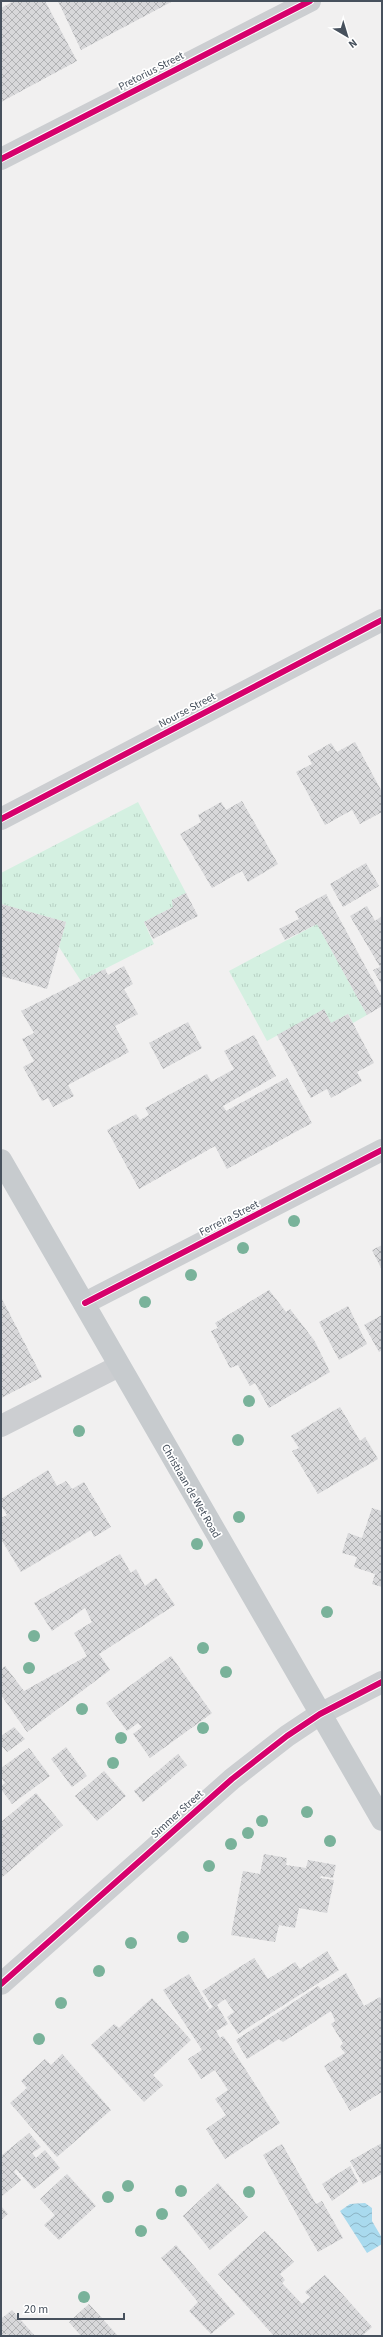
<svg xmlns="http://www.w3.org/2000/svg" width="383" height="2337" viewBox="0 0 383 2337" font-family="'Source Sans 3',sans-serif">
<defs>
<pattern id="grass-tufts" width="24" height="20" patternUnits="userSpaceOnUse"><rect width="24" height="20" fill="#d4f0e1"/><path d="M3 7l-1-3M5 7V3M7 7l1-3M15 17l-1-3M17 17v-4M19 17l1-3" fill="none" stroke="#b7d0c3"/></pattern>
<pattern id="water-waves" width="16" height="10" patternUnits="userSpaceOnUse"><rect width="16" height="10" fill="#a9daee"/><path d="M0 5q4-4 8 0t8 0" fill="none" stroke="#8bb3c4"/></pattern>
<pattern id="building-cross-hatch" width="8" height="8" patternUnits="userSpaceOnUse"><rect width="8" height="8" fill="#d8d8da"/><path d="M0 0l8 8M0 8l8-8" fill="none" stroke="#b1b2b4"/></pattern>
</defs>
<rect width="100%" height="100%" fill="#f1f0f0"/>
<!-- grass -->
<path fill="url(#grass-tufts)" d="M138,802L186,893L172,900L173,907L144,922L154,944L81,981L59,947L66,922L1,904V873Z
M317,924L367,1015L353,1023L348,1014L331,1023L324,1010L267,1041L229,971Z"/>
<!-- water -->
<path fill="url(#water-waves)" d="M365,2203L372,2208V2221L382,2238V2244L367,2253L340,2211L350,2204Z"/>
<!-- building -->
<path fill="url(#building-cross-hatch)" d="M14,1H45L77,61L1,102V8Z
M58,1H173L81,50Z
M355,742L382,792V812L360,824L352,810L325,825L296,772L312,764L308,756L331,743L337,752Z
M242,801L278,864L248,882L242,871L212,888L180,834L201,822L198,815L221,802L226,810Z
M366,863L379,886L343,907L330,884Z
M186,893L198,916L153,939L144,922L173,907L172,900Z
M326,894L382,997V1006L367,1015L317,924L285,940L279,929L299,919L295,911Z
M1,904L66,922L47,989L1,976Z
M367,906L375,921L382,916V985L373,970L380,967L350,916Z
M124,966L133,984L124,989L138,1014L115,1026L129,1052L68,1085L74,1096L53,1107L48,1098L42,1101L23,1067L34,1061L22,1039L34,1033L21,1011L105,969L108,975Z
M324,1009L331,1023L348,1014L374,1063L357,1072L362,1081L331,1098L327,1089L311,1098L277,1035Z
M188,1022L202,1048L163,1069L149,1043Z
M254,1035L276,1076L223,1106L226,1111L287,1078L312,1123L227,1169L215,1146L139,1189L107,1130L136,1114L140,1120L149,1115L145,1108L207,1074L211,1082L234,1069L224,1051Z
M382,1245V1270L372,1250Z
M269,1290L286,1312L290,1309L314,1340L330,1372L269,1408L255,1383L250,1386L238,1365L230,1368L211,1331L218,1328L215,1323Z
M1,1297L42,1377L1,1398Z
M348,1306L367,1344L339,1360L319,1322Z
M382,1315V1350L379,1352L364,1325Z
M340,1407L360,1441L365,1437L378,1459L318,1494L292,1451L299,1448L291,1436Z
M48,1470L57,1486L66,1481L72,1489L84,1482L111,1527L94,1537L91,1530L21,1572L1,1539V1518L7,1515L1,1505V1499Z
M372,1508L382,1511V1587L372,1584L375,1574L354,1567L357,1557L342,1553L348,1533L362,1538Z
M120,1554L131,1573L136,1569L145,1586L156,1578L175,1605L99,1654L110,1670L27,1732L1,1695V1670L5,1666L24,1691L87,1656L74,1633L92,1622L85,1608L52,1631L34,1603Z
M171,1656L212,1713L150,1758L133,1734L142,1727L138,1723L127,1731L106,1703Z
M14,1727L25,1739L7,1752L1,1745V1736Z
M66,1747L87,1776L72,1787L51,1759Z
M29,1748L50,1776L12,1804L1,1789V1786L5,1783L1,1777V1768Z
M178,1754L187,1765L143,1802L134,1791Z
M104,1771L126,1796L97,1821L75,1796Z
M36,1793L63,1825L1,1878V1822Z
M264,1854L287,1858L286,1865L306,1868L308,1860L336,1865L333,1878L321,1876L320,1878L334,1880L327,1913L299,1908L295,1928L279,1925L275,1942L231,1935L243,1871L260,1874Z
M327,1951L339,1970L238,2034L227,2017L234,2012L225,1999L217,2005L228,2024L216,2031L220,2038L223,2036L227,2041L280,2123L225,2159L206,2129L226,2115L215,2099L228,2090L215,2070L201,2079L188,2059L202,2050L163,1990L189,1974L209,2008L204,2013L213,2007L202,1991L254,1958L268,1979L295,1962L300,1969Z
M346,1973L364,2006L380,1997L382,2001V2092L350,2111L324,2066L345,2053L340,2047L343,2043L331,2024L335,2021L331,2011L283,2042L279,2039L247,2059L236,2040L318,1986L321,1989Z
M152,1998L191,2040L153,2075L163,2085L144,2102L91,2045L114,2024L119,2028Z
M62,2054L111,2110L57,2157L10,2103L27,2088L21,2081L45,2059L51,2065Z
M29,2133L41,2147L32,2153L36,2158L45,2150L60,2168L34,2189L16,2169L14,2172L21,2180L1,2197V2156Z
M382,2143V2174L363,2184L350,2161Z
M282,2144L316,2204L322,2201L343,2238L318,2252L263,2155Z
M350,2166L358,2182L332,2201L322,2184Z
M67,2174L96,2206L59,2240L44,2225L55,2215L40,2199Z
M218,2183L248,2217L210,2250L183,2216Z
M1,2206L8,2214L1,2220Z
M265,2231L294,2262L280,2274L285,2280L282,2283L302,2304L310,2297L305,2292L325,2275L372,2327L362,2336H274L218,2274Z
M176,2245L235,2314L211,2334L189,2311L198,2302L161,2258Z
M89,2304L118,2336H81L69,2322Z
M12,2310L35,2336H8L7,2334L1,2336V2319Z"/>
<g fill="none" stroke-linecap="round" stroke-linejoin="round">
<!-- minor -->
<path stroke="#ccced1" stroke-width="22" d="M1,159L310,1
M1,819L382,620
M85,1303L382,1150
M1,1426L119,1366
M1,1984L232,1779L287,1736L320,1714L382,1682"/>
<!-- major -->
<path stroke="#c7cbce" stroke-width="22" d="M1,1160L382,1820"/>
<defs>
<path id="cycleway" d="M1,159L310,1
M1,819L382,620
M85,1303L382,1150
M1,1984L232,1779L287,1736L320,1714L382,1682"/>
</defs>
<!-- cycleway casing -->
<use href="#cycleway" stroke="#fff" stroke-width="8"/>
<!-- cycleway -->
<use href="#cycleway" stroke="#d6006c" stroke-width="6"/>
</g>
<!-- trees -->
<g fill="#79b29a">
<circle cx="294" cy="1221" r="6"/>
<circle cx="243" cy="1248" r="6"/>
<circle cx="191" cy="1275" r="6"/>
<circle cx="145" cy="1302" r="6"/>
<circle cx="249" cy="1401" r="6"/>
<circle cx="79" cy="1431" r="6"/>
<circle cx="238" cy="1440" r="6"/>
<circle cx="239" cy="1517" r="6"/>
<circle cx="197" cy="1544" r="6"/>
<circle cx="327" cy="1612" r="6"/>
<circle cx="34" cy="1636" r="6"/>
<circle cx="203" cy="1648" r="6"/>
<circle cx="29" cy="1668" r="6"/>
<circle cx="226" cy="1672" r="6"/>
<circle cx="82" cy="1709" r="6"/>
<circle cx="203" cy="1728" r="6"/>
<circle cx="121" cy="1738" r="6"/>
<circle cx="113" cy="1763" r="6"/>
<circle cx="307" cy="1812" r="6"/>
<circle cx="262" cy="1821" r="6"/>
<circle cx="248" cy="1833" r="6"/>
<circle cx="330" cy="1841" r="6"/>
<circle cx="231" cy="1844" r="6"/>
<circle cx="209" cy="1866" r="6"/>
<circle cx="183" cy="1937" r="6"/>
<circle cx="131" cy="1943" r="6"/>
<circle cx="99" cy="1971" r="6"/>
<circle cx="61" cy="2003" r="6"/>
<circle cx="39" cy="2039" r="6"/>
<circle cx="128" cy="2186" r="6"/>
<circle cx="181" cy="2191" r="6"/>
<circle cx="249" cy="2192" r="6"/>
<circle cx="108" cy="2197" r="6"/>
<circle cx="162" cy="2214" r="6"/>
<circle cx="141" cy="2231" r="6"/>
<circle cx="84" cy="2297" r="6"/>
</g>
<g text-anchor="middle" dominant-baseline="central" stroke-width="3.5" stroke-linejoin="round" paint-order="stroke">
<!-- street labels -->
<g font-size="11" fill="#47515d" stroke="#fff">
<text transform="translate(151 71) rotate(-27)">Pretorius Street</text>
<text transform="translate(187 710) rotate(-28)">Nourse Street</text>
<text transform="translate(229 1218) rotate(-27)">Ferreira Street</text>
<text transform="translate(191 1491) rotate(60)">Christiaan de Wet Road</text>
<text transform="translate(177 1814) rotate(-42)">Simmer Street</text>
</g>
</g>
<!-- border -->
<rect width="383" height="2337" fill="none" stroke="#47515d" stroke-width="4"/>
<!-- north arrow -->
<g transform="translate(347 36) rotate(142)" stroke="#ffffff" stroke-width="3" paint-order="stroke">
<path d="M0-3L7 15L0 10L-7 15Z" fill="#47515d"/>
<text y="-6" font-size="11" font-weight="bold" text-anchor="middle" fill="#47515d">N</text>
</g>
<!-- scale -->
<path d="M18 2313v6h106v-6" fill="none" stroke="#47515d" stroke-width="2"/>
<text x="24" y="2313" font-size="12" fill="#47515d" stroke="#ffffff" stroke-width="3" paint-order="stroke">20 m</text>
</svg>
